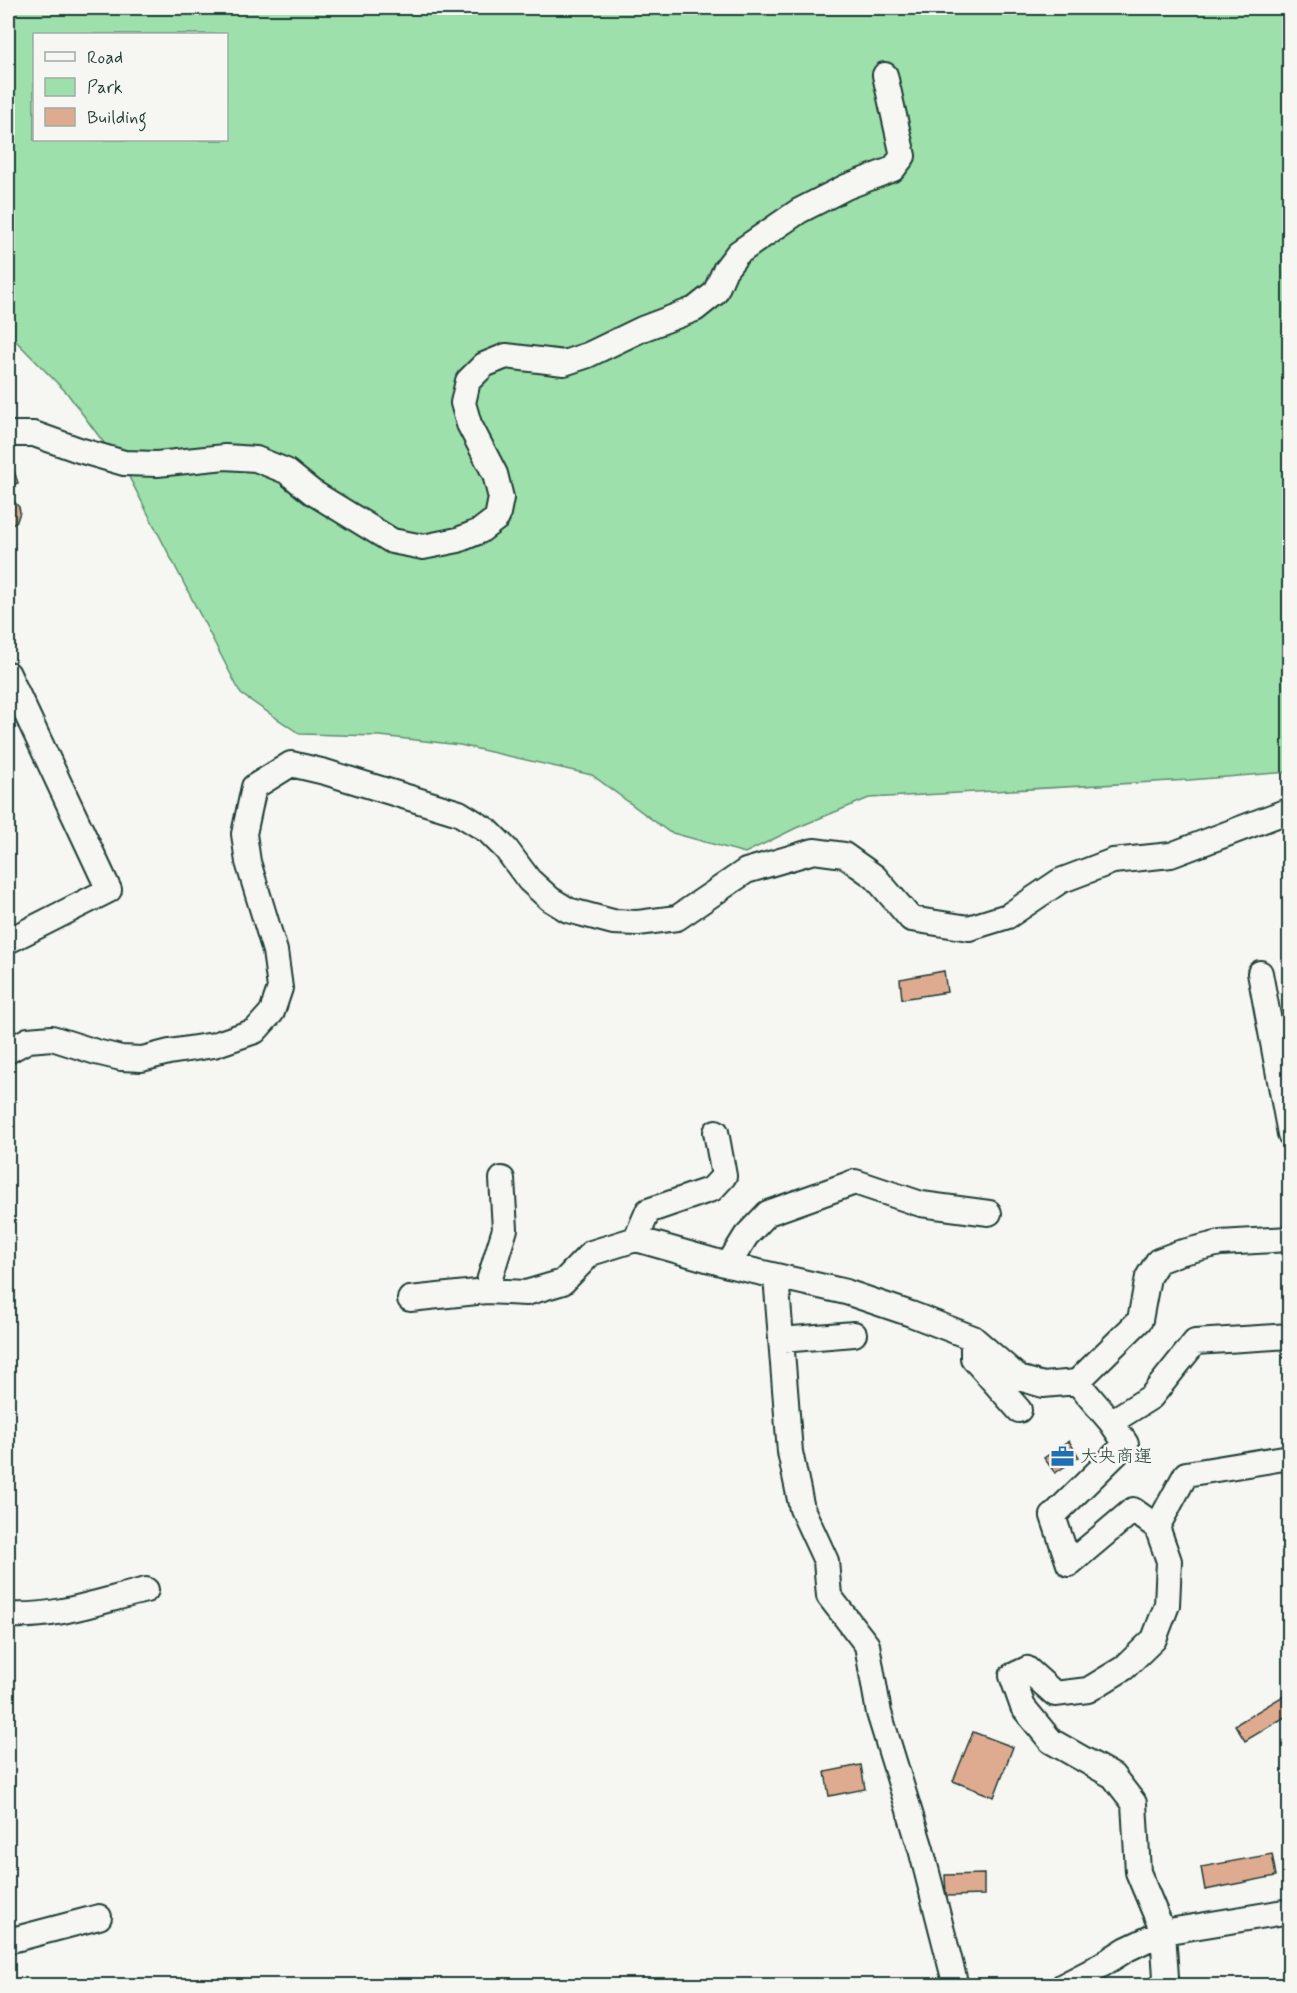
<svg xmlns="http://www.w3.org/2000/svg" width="1297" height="1993" viewBox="0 0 1297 1993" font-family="Mynerve,'Klee One',sans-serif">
<rect width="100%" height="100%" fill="#f6f6f2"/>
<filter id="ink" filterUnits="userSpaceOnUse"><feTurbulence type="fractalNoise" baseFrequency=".0167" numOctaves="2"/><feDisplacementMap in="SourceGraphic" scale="12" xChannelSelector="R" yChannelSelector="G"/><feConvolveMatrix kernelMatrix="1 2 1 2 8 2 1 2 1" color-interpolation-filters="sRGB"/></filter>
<g filter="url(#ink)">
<!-- green -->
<path fill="#9de0ab" stroke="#5e8e70" stroke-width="1.5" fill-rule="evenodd" d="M8,8H1289V772L1189,780L869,798L796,828L745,853L669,832L592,775L460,745L380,736L300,734L241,694L129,477L67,393L8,333ZM34,34H226V140H34Z"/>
<!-- building -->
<path fill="#deab91" stroke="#1f3d34" stroke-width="1.5" d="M8,459H10L18,483L8,486Z
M8,490L10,497L19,507L20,512L17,521L9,526H8Z
M944,971L947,992L902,999L900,979Z
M1069,1441L1079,1457L1055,1473L1044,1458Z
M1290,1692V1714L1245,1741L1235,1725Z
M973,1732L1013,1747L994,1797L953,1781Z
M861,1765L865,1789L829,1796L825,1772Z
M1272,1854L1276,1876L1205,1890L1201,1867Z
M984,1874V1895L946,1896L945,1875Z"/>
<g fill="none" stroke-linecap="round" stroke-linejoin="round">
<defs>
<path id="minor" d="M8,434H34L79,450L124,463L157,464L225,457L256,459L286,471L312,492L392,541L423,547L458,540L480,531L497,518L501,498L495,474L469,424L463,403L468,381L484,365L506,356L564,363L588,355L642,329L695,309L715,293L725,270L738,253L799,211L846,187L893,169L903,156L885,75
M8,674L109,890L8,941
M1260,973L1290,1134
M8,1051L28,1040L52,1038L96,1052L121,1058L142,1059L169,1052L214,1045L255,1031L272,1012L280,988L275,951L248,862L244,834L254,787L291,764L325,772L459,813L488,831L506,849L529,880L550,899L568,910L613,922L638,923L677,918L746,871L814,851L844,855L875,877L911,919L969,928L1008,916L1060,881L1113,861L1171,855L1290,810
M636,1239L648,1211L712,1189L724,1176L716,1132
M728,1265L746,1236L768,1213L855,1182L921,1204L989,1213
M776,1276L790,1452L802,1509L826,1561L829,1596L867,1645L879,1713L921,1849L956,1986
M486,1291L505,1229L502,1179
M410,1299L486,1291L526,1293L563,1282L591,1253L636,1239L728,1265L846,1292L911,1314L973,1338L1019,1378L1043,1385L1077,1382L1140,1320L1148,1277L1158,1261L1179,1253L1220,1243L1290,1239
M973,1338V1358L1019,1410
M781,1340L854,1334
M1077,1382L1111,1422L1126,1444L1053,1516L1069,1564L1133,1510L1157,1527L1169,1561L1167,1605L1154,1639L1124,1668L1088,1690L1055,1694L1027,1669L1012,1676L1023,1707L1051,1741L1113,1776L1134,1803L1138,1872L1163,1932L1166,1977L1162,1986
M1111,1422L1151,1397L1195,1342L1290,1336
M1157,1527L1186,1474L1290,1457
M8,1615C56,1618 100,1601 146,1590
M8,1941L99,1917
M1063,1986L1090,1972L1127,1949L1163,1932L1290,1911"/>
</defs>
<!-- minor casing -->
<use href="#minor" stroke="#1f3d34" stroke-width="28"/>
<!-- minor -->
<use href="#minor" stroke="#f6f6f2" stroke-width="24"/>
</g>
</g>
<!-- icons -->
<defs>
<symbol id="office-bare" viewBox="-9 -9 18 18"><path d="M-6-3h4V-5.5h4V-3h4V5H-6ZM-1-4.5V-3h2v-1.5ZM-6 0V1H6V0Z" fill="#1f6fb2" stroke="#f6f6f2" stroke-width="2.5" paint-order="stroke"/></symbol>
</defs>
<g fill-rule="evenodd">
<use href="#office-bare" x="1046" y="1440" width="33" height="33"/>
</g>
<g text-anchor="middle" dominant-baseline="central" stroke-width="5" stroke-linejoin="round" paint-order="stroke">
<!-- poi labels -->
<g font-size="18" fill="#1f3d34" stroke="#f6f6f2" text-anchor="start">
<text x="1080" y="1457">大央商運</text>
</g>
</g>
<!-- margin -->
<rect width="1297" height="1993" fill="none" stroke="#f6f6f2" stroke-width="30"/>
<rect x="15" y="15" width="1267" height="1963" fill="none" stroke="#1f3d34" stroke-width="2" filter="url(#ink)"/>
<!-- legend -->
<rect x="33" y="33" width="195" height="108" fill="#f6f6f2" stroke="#a0aca6" stroke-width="1.5"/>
<rect x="45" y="52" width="30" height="9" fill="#f6f6f2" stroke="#a0aca6" stroke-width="1.5"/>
<text x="87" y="63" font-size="18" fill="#1f3d34">Road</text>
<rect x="45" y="78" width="30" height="18" fill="#9de0ab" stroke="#a0aca6" stroke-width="1.5"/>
<text x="87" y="93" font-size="18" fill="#1f3d34">Park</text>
<rect x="45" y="108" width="30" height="18" fill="#deab91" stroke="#a0aca6" stroke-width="1.5"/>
<text x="87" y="123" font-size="18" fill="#1f3d34">Building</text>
</svg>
